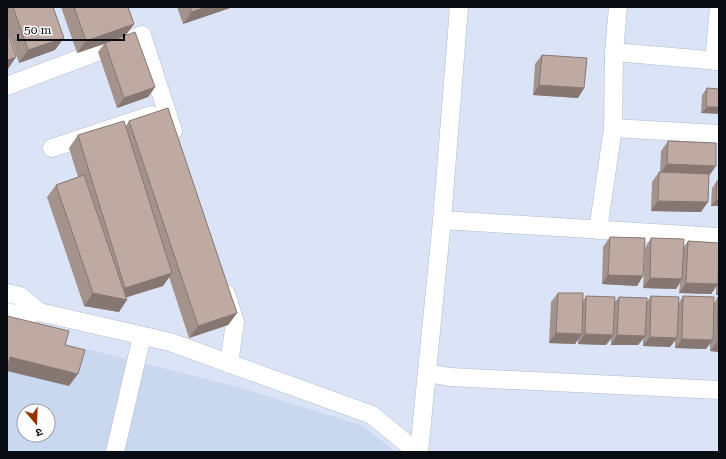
<svg xmlns="http://www.w3.org/2000/svg" width="726" height="459" viewBox="0 0 726 459" font-family="'Roboto Serif','Noto Sans Devanagari',serif">
<rect width="100%" height="100%" fill="#dae4f6"/>
<!-- built -->
<path fill="#c9d8ef" fill-rule="evenodd" d="M7,329L245,389L363,426L396,452H7ZM24,411H48V435H24Z"/>
<g fill="none" stroke-linecap="round" stroke-linejoin="round">
<defs>
<path id="minor" d="M614,52L719,61
M714,61L719,7
M7,86L142,35L173,131
M613,128L719,134
M52,148L151,115
M442,220L719,237
M598,230L613,128L614,52L618,7
M7,293L20,296L39,312
M226,294L235,322L229,364
M7,312L21,315L39,312L170,342L372,415L417,452
M427,373L450,377L719,390
M115,452L142,336
M419,452L442,220L459,7"/>
</defs>
<!-- minor casing -->
<use href="#minor" stroke="#b1bbcc" stroke-width="19"/>
<!-- minor -->
<use href="#minor" stroke="#fff" stroke-width="18"/>
</g>
<!-- wall -->
<path fill="#a4928c" d="M7,7H53L55,50L19,63L7,28Z
M61,7H128L134,24L126,35L155,87L148,97L117,108L98,52L104,44L77,53Z
M177,7H233L183,24Z
M542,55L584,88L578,98L533,95L535,64Z
M707,88L719,89L701,113L702,95Z
M129,121L237,313L228,325L189,338L169,277L163,286L126,297L119,312L84,306L47,197L56,185L78,177L69,148L78,135L126,126Z
M668,141L709,176L701,212L651,211L652,182L659,172H660L661,151Z
M717,181H719V206H711L712,188Z
M610,237L643,276L637,286L602,284L603,247Z
M651,238L684,247L688,241L719,243V295H716V286L711,294L679,293L680,283L676,289L643,288L645,248Z
M558,293L583,301L586,296L614,303L619,297L646,303L651,296L679,303L683,296L714,303L718,297L719,352L710,351V343L706,349L675,348V340L670,347L643,346V339L638,345H611V339L606,345L578,344V339L575,344L549,343L551,302Z"/>
<!-- shaded-wall -->
<path fill="#867772" d="M206,7H233L183,24L192,12Z
M134,24L125,36L105,43L104,44L77,53L86,41Z
M64,38L55,50L19,63L28,50Z
M16,57L8,69H7V60Z
M539,85L584,88L578,98L533,95Z
M155,87L148,97L117,108L124,98Z
M706,107H719V114L701,113Z
M667,164L716,166L709,176L660,174Z
M716,200H719V206H711Z
M658,201L708,202L701,212L651,211Z
M172,273L163,286L121,299L127,300L119,312L84,306L93,293L118,298L125,288Z
M608,275L643,276L637,286L602,284Z
M650,278L682,279L676,289L643,288Z
M686,283L718,284L711,294L679,293Z
M719,291V295H716Z
M237,313L228,325L189,338L198,326Z
M556,333L582,334L575,344L549,343Z
M585,334L613,335L606,345L578,344Z
M617,335L645,336L638,345H611Z
M650,337L677,338L670,347L643,346Z
M682,339L713,340L706,349L675,348Z
M717,342H719V352L710,351Z
M10,357L78,374L69,386L7,371V362Z"/>
<!-- building -->
<path fill="#bfaaa3" stroke="#867772" d="M13,7H53L64,38L28,50Z
M74,7H128L134,24L86,41Z
M190,7H206L192,12Z
M7,30L16,57L7,60Z
M135,32L155,87L124,98L105,43Z
M542,55L587,58L584,88L539,85Z
M707,88L719,89V107H706Z
M168,108L237,313L198,326L129,121Z
M124,121L172,273L125,288L78,135Z
M668,141L716,143V166L667,164Z
M659,172L709,174L708,202L658,201Z
M84,175L127,300L93,293L56,185Z
M717,181H719V200H716Z
M610,237L645,238L643,276L608,275Z
M651,238L684,239L682,279L650,278Z
M688,241L719,243L718,284L686,283Z
M558,293H583L582,334L556,333Z
M586,296L615,297L613,335L585,334Z
M651,296L679,297L677,338L650,337Z
M683,296L714,297L713,340L682,339Z
M619,297L647,298L645,336L617,335Z
M718,297H719V342H717Z
M7,316L69,331L65,345L85,350L78,374L10,357L7,369Z"/>
<!-- border -->
<rect width="726" height="459" fill="none" stroke="#090c12" stroke-width="16"/>
<!-- north arrow -->
<g transform="translate(36 423) rotate(161)"><circle r="19" fill="#ffffff" stroke="#9d9ea0"/>
<path d="M0-3L7 15L0 10L-7 15Z" fill="#963200"/>
<text y="-6" font-size="11" font-weight="bold" text-anchor="middle" fill="#090c12">उ</text>
</g>
<!-- scale -->
<path d="M18 34v6h106v-6" fill="none" stroke="#090c12" stroke-width="2"/>
<text x="24" y="34" font-size="12" fill="#090c12" stroke="#ffffff" stroke-width="3" paint-order="stroke">50 m</text>
</svg>
